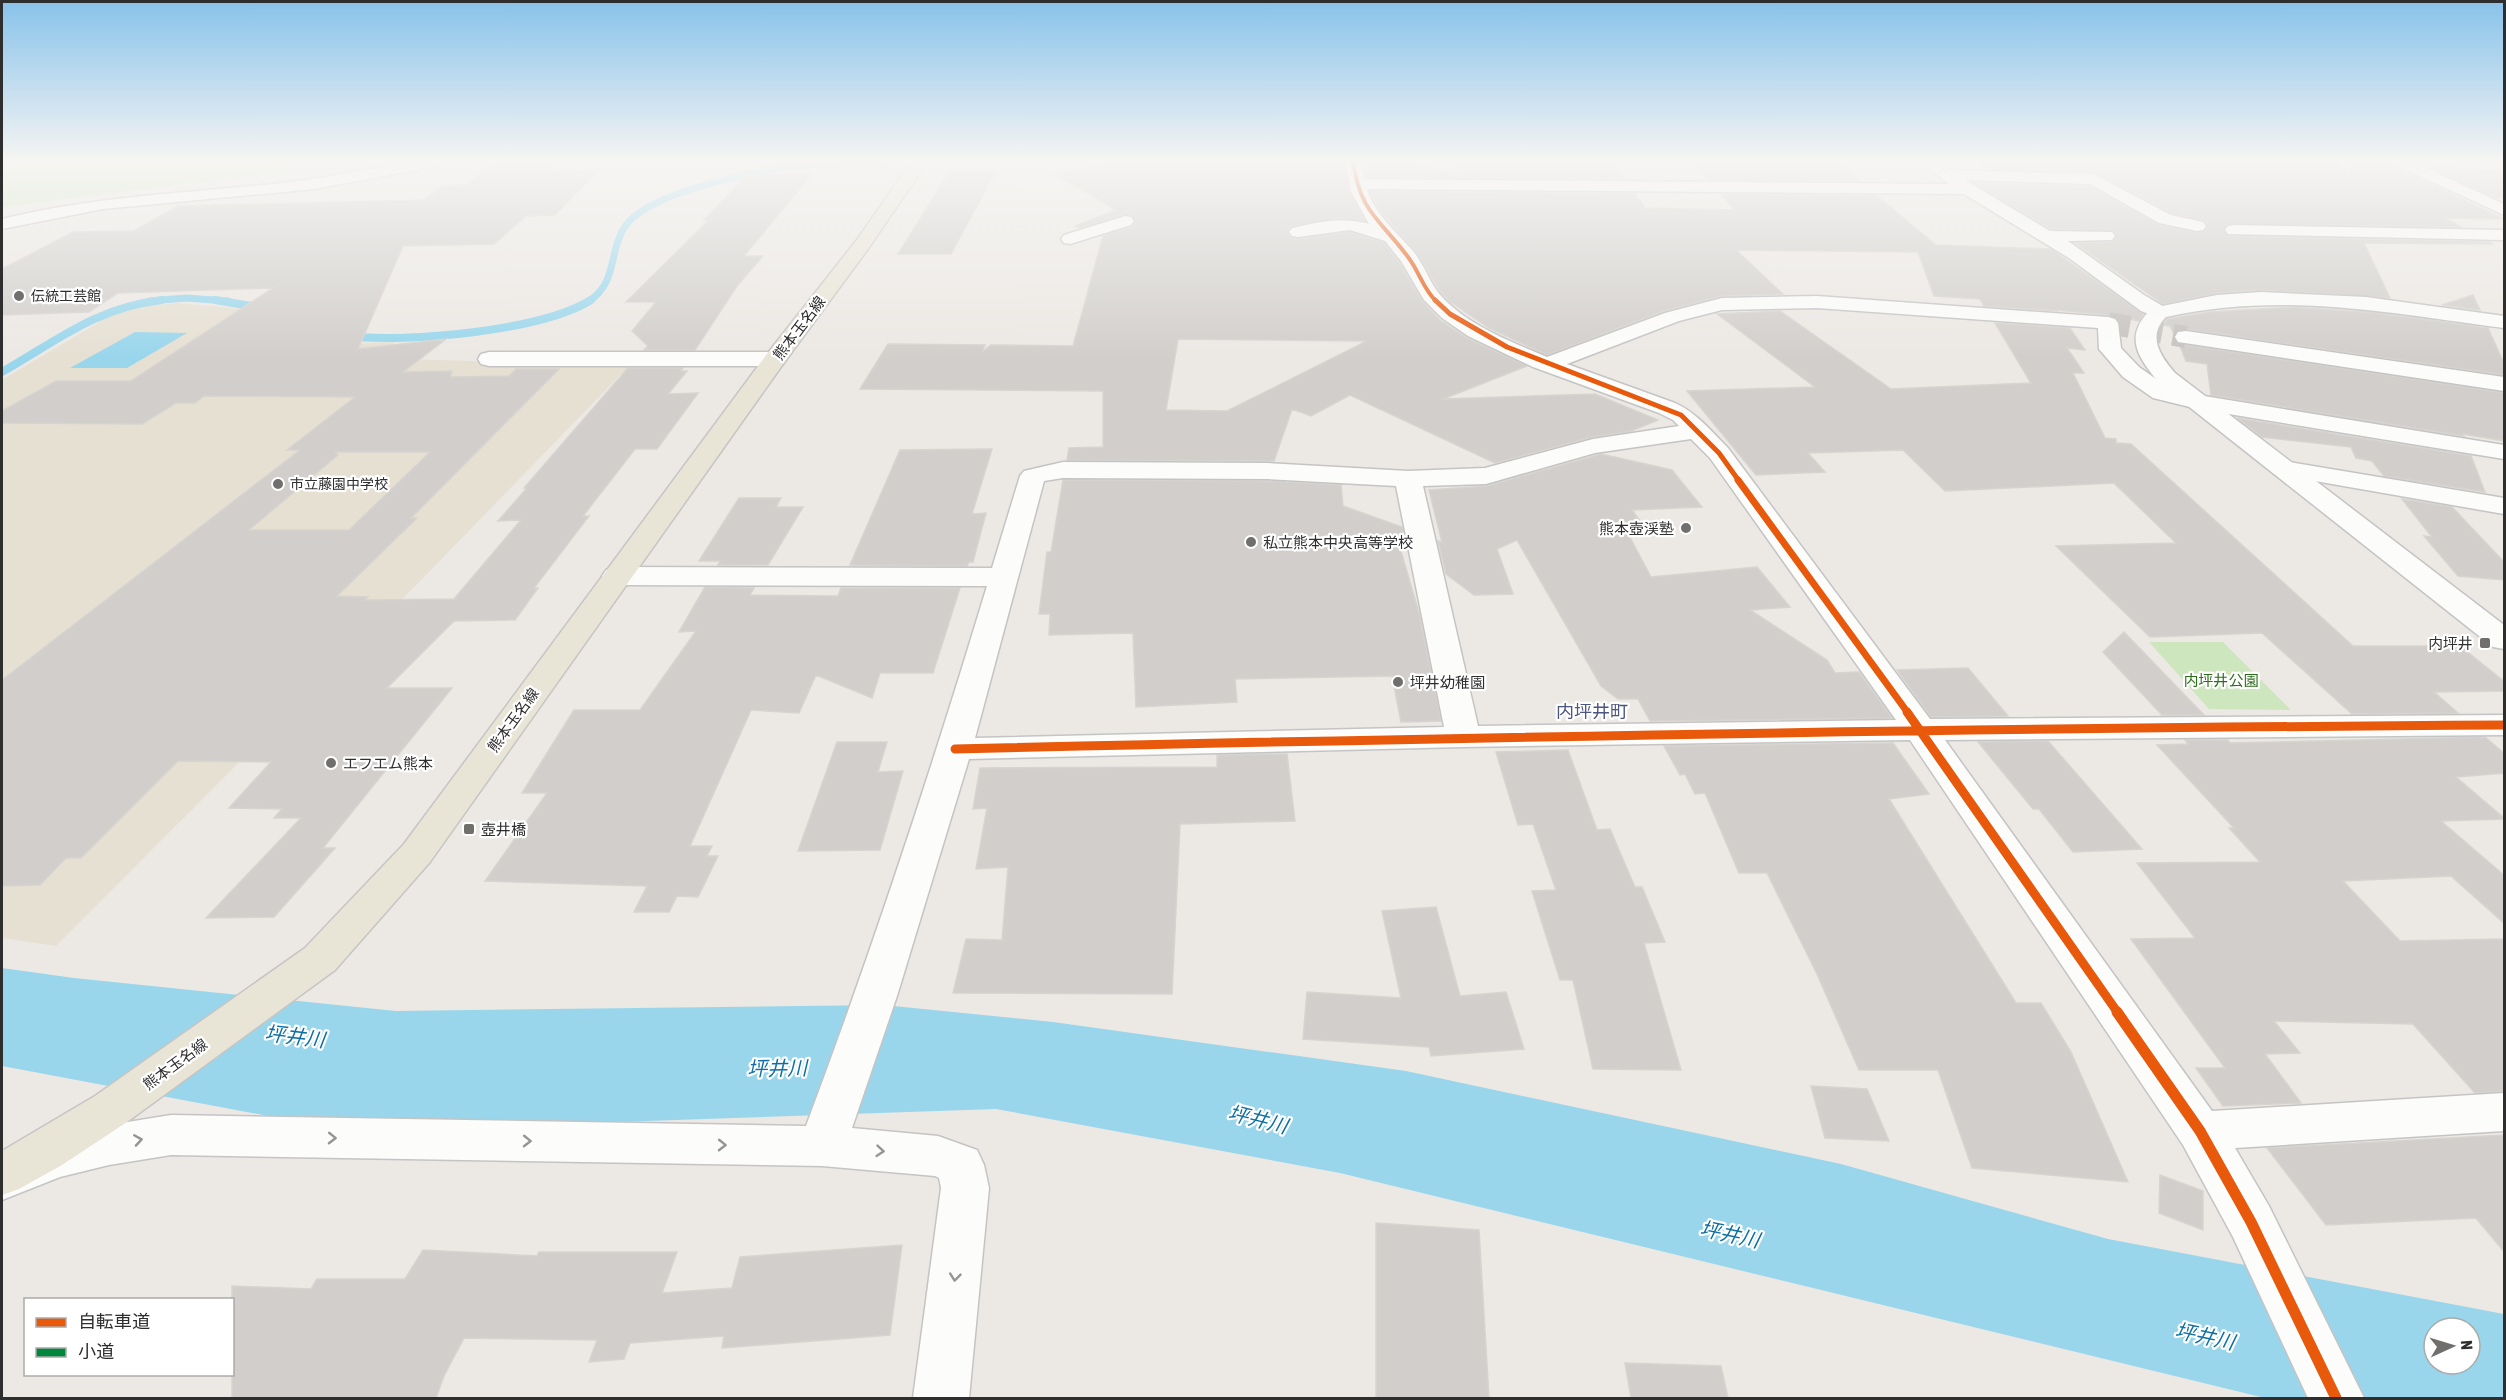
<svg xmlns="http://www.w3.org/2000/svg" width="2506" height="1400" viewBox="0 0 2506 1400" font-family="'Asap Condensed','Noto Sans JP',sans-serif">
<rect width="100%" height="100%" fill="#ece8e4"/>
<!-- education -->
<path fill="#e6e0d3" d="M177,303L244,309L350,344L393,342L401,359L473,361H634L424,577L56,946L2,938V380L108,317L141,307Z"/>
<!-- green -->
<path fill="#cee6be" d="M2,161H304L283,172L2,207Z
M2149,642H2223L2291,710L2209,709Z"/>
<!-- water -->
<path fill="#99d6ec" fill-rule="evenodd" d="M135,332L187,333L127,368H70Z
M2,968L74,978L396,1011L883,1005L1053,1022L1406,1071L1841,1164L2108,1239L2504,1314V1398H2265L1340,1173L996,1109L558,1124L279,1118L2,1066ZM2434,1328H2470V1364H2434Z"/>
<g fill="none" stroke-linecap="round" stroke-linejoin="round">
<!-- stream-far1 -->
<path stroke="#99d6ec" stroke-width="7" d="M150,301L186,298L228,301
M589,301C618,283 608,250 626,225C650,192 761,169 802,165C830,163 857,164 885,163"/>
<!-- stream -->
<path stroke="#99d6ec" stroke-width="8" d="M215,300L263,308
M348,336C407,343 541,331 591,300
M2,372C58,340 95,308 162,300"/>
</g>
<!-- building -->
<path fill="#d1cecb" stroke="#d7d4d0" stroke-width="1.5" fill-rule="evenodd" d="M556,161L545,171L600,169L555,215L526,216L494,244L403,246L358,349L446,339L403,372L452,371L450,377L509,376L516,369H559L411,518H417L337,596L368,597L365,600L454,599L521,520L498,521L527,488H524L628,368H683L681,371H687L668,394L698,393L657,449H635L583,516H589L534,588H538L515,620L454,621L387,688H452L323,848H335L274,917L206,918L301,818H274L282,809L229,808L271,762L178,761L81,858H66L40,885L2,886V680L300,450H287L355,397L204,396L195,403H176L142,424L2,423V411L56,381H131L273,288L118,293L89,312L2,315V269L73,232L134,231L178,206L424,200L443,186L466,185L494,163ZM335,452H430L349,530H249L338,455Z
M1129,161H1343L1349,192L1365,221L1340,218L1301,224L1290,227L1287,232L1290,237L1298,239L1350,232L1384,243L1399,262L1422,301L1440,320L1467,338L1527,366L1443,399L1595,394L1658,420L1631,431L1592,437L1495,463L1350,395L1311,416L1292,409L1274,461L1067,460L1069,448L1103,447V391L860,389L888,344L985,345L982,352L991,345L1073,346L1103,236L1132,227L1136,221L1131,215L1124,214L1080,228L1075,226L1116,210L1054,173ZM1178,339L1367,341L1227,411L1166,410Z
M1363,161L1410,164L1462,174L1458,162L1613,161L1625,179L1366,177Z
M1692,161H1836L1860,181L1708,180Z
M1976,161H2330L2346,172L2356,167L2354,161H2386L2392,166L2504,219L2444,218L2461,227L2228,224L2223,230L2228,236L2489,242L2493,244L2364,243L2390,298L2261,290L2217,293L2163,304L2075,243L2112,242L2117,236L2114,231L2051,229L1974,183L2089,186L2159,225L2197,233L2203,232L2208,227L2205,221L2172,213L2093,172L1988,169Z
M2430,168L2505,170V198H2496Z
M950,171H996L951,254H898Z
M812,174L744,256H763L737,286L695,350H644L648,346L632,331L656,302H626L709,220H704L748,175Z
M1370,191L1635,194L1645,208L1735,210L1721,194L1877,196L1936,245L2051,249L2143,314L2139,321L2108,315L2056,310L2058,311L1984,306L1980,299L1934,296L1918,252L1736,250L1783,294L1721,296L1664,311L1547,355L1489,328L1449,301L1439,290L1418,254L1382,213Z
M2473,295L2480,310L2442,305Z
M2294,307L2377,313L2488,328L2505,366V375L2186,329L2178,330L2174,334L2170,326L2163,325L2167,319L2210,312Z
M1780,311L1891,389L2031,383L1995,323L2070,328L2085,350L2067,348L2084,373H2073L2105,438L2116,439V443L2131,444L2353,646H2460L2505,682V691L2434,692L2458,713L2352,714L2262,633L2150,637L2056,546L2176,543L2114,483L1945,491L1903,450L1808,453L1825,472L1756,475L1687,391L1815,387L1717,314Z
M2179,344L2505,393V441L2463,434L2464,436L2211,395L2207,364L2186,361Z
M2237,418L2471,456L2485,492L2384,476L2372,461L2356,458L2351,447L2262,437Z
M992,449L972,514L986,513L973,562H969L967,566L850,565L900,450Z
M1601,454L1672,470L1702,507L1632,510L1641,522L1625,528L1651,577L1757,567L1790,607L1750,610L1827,660L1835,673L1859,672L1892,718L1650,721L1638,699H1618L1601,686L1517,540L1497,549L1513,594L1474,595L1446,574L1438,541L1442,542L1429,490L1487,486Z
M1063,480L1267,481L1341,485L1343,506L1402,527L1406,546L1398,541L1419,613L1441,721L1401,722L1392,676L1235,679L1237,702L1136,707L1133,633L1049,635L1050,614H1039L1047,552H1051Z
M739,498H781L776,507H803L768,565H718L720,561H699Z
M2402,499L2452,507L2505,563V580L2458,576L2424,536L2432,537Z
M705,587L754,588L750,595L838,596L841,588H960L933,673H880L872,698L816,675L799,713L751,710L690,846H712L707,856H718L698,897L677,896L669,912H634L647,886L485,881L547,793H522L574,710H640L696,631L679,632Z
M2124,632L2204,715H2162L2103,652Z
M1968,668L2008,716L1931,717L1897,670Z
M2485,737L2505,754V773L2456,777L2505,819L2441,821L2505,876V924L2451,876L2343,881L2400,941L2505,939V1091L2475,1093L2413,1024L2274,1021L2300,1053L2265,1054L2301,1103L2223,1106L2196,1068H2225L2131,939L2195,938L2137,863L2260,862L2229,828H2234L2157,745L2188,744L2185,740H2228L2230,743Z
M2048,741L2142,849L2073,852L2039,809H2033L1978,742Z
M837,742H887L878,772L903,771L880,850L798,851Z
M1893,743L1929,794L1889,799L2016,1003H2041L2071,1052L2128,1182L1972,1168L1938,1070H1859L1817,974L1767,873H1739L1705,793L1695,794L1685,774L1680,775L1664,746Z
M1568,750L1597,830L1610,829L1635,887H1642L1665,942L1644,943L1681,1070L1593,1069L1573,980H1560L1532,891L1556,890L1533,824L1518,825L1496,752Z
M1287,754L1295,821L1180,824L1172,994L953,993L966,939L1002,940L1008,867L976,869L987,808L973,809L980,768L1217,767V755Z
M1436,907L1460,996L1506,992L1524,1049L1431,1056L1429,1047L1303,1039L1307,992L1401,998L1382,911Z
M1811,1086L1867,1089L1889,1141L1825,1138Z
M2505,1135V1253L2476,1218L2326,1225L2267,1148Z
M2160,1175L2203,1191V1230L2159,1213Z
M1376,1223L1479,1230L1489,1398H1376Z
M902,1245L890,1335L722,1348L724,1336L630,1343L624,1359L589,1362L597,1340L464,1338L444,1376L436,1398H232V1286L311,1289L317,1279H405L423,1250L537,1256L539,1252H677L662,1293L732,1288L740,1257Z
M1625,1363L1721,1366L1728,1398H1631Z"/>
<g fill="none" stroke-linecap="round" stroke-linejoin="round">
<!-- street-tunnel -->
<path stroke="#c6c3c0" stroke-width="22" stroke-dasharray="22 11" stroke-linecap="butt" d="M2108,323L2186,337"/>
<defs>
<path id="street" d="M1345,161H1361L1364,179L1949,184L1920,161H1938L1950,170L2093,174L2171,215L2203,222L2206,226L2203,230L2197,231L2159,223L2090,184L1965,180L2050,231L2112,232L2115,236L2112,240L2068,241L2144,295L2166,308L2169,312L2166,316L2159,318L2141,311L2069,258L1964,194L1367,189C1375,215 1396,231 1413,251C1423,263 1428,278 1437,291C1463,324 1510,341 1547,357L1665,313L1722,298L1817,296L2108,317L2115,319L2118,323L2121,348L2139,367L2169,388L2198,395L2504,445V459L2198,409L2153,398L2123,377L2099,349L2098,328L1817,308L1722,310L1679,321L1567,364L1675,403C1697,413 1711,431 1728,448L1930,719L2504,715V735L1945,740L2212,1111L2504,1093V1131L2235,1148L2269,1206L2364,1398H2308L2233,1237L2183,1145L1910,740L1463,747L969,759L897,996L852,1128L938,1136L977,1150L984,1165L989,1188L969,1398H913L941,1188L939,1178L935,1176L822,1166L171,1155L109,1165L60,1177L2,1200V1158L54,1138L109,1125L171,1115L806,1126C873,948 932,768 987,586L616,585L606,582L602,576L606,570L616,567L992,568L1020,476L1024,471L1063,462L1267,463L1408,471L1485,468L1593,439L1679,426L1673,420L1659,413L1533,367L1468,336L1442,318L1424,300L1401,261L1385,241L1350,230L1298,237L1292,236L1289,232L1292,228C1317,222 1343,216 1369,224L1351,192ZM1691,439L1710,458L1896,720L1478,726L1423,486L1486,484L1595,453ZM1063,478L1267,479L1396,486L1444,727L975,738L1044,481Z
M2332,161H2351L2355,165L2347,170Z
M2390,161H2411L2504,204V215L2393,164Z
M1125,216L1131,217L1134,221L1131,225L1070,244L1064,243L1061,239L1064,235Z
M2234,225L2504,230V240L2228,234L2225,230L2228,226Z
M2186,331L2504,377V391L2178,342L2175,337L2178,332Z
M489,352H775L783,354L786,359L783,364L775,366H489L481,364L478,359L481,354Z
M2283,461L2504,498V514L2274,474L2270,469L2274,464Z"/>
<path id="secondary" d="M413,161H444L436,166L315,189L103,209L2,229V219C91,197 182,193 273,184C320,179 367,170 413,161Z
M2261,292L2366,297L2504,316V328C2388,313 2283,291 2166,317C2147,336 2160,356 2175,373L2504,625V649L2493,647L2159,383C2137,356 2123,336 2152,308L2217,295Z"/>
<path id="primary" d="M912,161H928L868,249L783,364L430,862L335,970L127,1122L62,1165L19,1189L2,1195V1151L95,1096L305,948L404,844L767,354L856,241Z"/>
</defs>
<!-- street casing -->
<use href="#street" stroke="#c5c4c5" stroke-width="3"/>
<!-- secondary casing -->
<use href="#secondary" stroke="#c5c4c5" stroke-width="3"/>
<!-- primary casing -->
<use href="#primary" stroke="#c6c5c4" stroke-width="3"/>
<!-- street -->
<use href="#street" fill="#fcfcfb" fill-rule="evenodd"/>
<!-- secondary -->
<use href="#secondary" fill="#fcfcfb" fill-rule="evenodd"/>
<!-- primary -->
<use href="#primary" fill="#e8e4d6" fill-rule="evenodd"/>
<!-- quiet -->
<path stroke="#00873e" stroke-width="3" stroke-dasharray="7 3" stroke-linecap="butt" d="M781,161H789"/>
<defs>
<path id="cycleway-far4" d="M1353,161C1360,213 1380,219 1408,257C1419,271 1423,289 1436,301"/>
<path id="cycleway-far3" d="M1435,300L1450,314L1507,347L1681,415L1719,453L1739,481"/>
<path id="cycleway-far2" d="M1738,480L1908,713"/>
<path id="cycleway-far1" d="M1907,712L2118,1013
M955,749C1471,737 1988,728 2504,725"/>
<path id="cycleway" d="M2117,1012L2200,1131L2251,1222L2336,1398"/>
</defs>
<!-- cycleway-far4 casing -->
<use href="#cycleway-far4" stroke="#fff" stroke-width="6"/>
<!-- cycleway-far3 casing -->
<use href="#cycleway-far3" stroke="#fff" stroke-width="8"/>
<!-- cycleway-far2 casing -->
<use href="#cycleway-far2" stroke="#fff" stroke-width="10"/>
<!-- cycleway-far1 casing -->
<use href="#cycleway-far1" stroke="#fff" stroke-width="13"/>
<!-- cycleway casing -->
<use href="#cycleway" stroke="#fff" stroke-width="15"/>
<!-- cycleway-far4 -->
<use href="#cycleway-far4" stroke="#e8590c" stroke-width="4"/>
<!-- cycleway-far3 -->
<use href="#cycleway-far3" stroke="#e8590c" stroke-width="5"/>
<!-- cycleway-far2 -->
<use href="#cycleway-far2" stroke="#e8590c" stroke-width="7"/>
<!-- cycleway-far1 -->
<use href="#cycleway-far1" stroke="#e8590c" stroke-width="9"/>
<!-- cycleway -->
<use href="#cycleway" stroke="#e8590c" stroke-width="11"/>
</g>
<!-- one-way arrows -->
<defs><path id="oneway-chevron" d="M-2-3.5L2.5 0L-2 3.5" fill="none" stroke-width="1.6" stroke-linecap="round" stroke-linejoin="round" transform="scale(1.5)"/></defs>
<g stroke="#959594">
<use href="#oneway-chevron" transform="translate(332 1138) rotate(1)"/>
<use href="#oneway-chevron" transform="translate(138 1140) rotate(-9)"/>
<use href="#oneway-chevron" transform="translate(527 1141) rotate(1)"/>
<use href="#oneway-chevron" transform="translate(722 1145) rotate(1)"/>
<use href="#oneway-chevron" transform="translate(880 1151) rotate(5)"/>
<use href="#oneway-chevron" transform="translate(955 1277) rotate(96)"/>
</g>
<!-- sky -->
<linearGradient id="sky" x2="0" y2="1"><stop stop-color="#88c2ea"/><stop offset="0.45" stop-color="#f6f5f3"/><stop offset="1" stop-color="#f6f5f3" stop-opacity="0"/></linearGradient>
<rect width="2506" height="357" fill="url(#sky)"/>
<!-- markers -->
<g fill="#706f6e" stroke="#fff" stroke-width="2">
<circle cx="19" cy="296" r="6"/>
<circle cx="278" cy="484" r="6"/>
<circle cx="1686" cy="528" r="6"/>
<circle cx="1251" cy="542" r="6"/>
<rect x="2479" y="637" width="12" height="12" rx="3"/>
<circle cx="1398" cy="682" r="6"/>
<circle cx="331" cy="763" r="6"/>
<rect x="463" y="823" width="12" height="12" rx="3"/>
</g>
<g text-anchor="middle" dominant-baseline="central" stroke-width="4.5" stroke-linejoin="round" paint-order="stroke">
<!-- far-poi labels -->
<g font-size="14" fill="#2e2e2e" stroke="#fff" text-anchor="start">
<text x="31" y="296">伝統工芸館</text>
<text x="290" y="484">市立藤園中学校</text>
</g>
<!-- street labels -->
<g font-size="15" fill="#2e2e2e" stroke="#fff">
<text transform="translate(799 328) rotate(-53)">熊本玉名線</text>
<text transform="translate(513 720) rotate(-54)">熊本玉名線</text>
<text transform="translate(175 1064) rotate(-36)">熊本玉名線</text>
</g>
<!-- poi labels -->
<g font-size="15" fill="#2e2e2e" stroke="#fff" text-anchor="start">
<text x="1674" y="528" text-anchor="end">熊本壺渓塾</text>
<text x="1263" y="542">私立熊本中央高等学校</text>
<text x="2473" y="643" text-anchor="end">内坪井</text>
<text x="1410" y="682">坪井幼稚園</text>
<text x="343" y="763">エフエム熊本</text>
<text x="481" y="829">壺井橋</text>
</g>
<!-- park labels -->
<g font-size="15" fill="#2c6e1b" stroke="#fff">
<text x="2221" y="680">内坪井公園</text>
</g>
<!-- quarter labels -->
<g font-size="18" fill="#4d5680" stroke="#fff">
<text x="1592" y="711">内坪井町</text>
</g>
<!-- near-water labels -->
<g font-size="20" font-style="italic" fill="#0d6fa3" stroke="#fff">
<text transform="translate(295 1036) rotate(7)">坪井川</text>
<text transform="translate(777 1068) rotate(-1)">坪井川</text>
<text transform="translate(1258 1119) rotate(14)">坪井川</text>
<text transform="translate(1730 1234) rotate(12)">坪井川</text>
<text transform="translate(2205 1336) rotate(12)">坪井川</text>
</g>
</g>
<!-- border -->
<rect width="2506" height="1400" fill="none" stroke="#2e2e2e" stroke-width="6"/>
<!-- legend -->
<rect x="24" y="1298" width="210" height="78" fill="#ffffff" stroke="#ababab" stroke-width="1.5"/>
<rect x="36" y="1318" width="30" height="9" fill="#e8590c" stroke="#ababab" stroke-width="1.5"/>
<text x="78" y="1328" font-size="18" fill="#2e2e2e">自転車道</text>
<rect x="36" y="1348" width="30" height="9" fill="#00873e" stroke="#ababab" stroke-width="1.5"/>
<text x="78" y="1358" font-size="18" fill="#2e2e2e">小道</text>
<!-- north arrow -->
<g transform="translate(2452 1346) rotate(86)"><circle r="28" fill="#ffffff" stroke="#ababab" stroke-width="1.5"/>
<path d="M0-4.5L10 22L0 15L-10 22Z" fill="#706f6e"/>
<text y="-9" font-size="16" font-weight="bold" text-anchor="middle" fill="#2e2e2e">N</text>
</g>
</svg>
